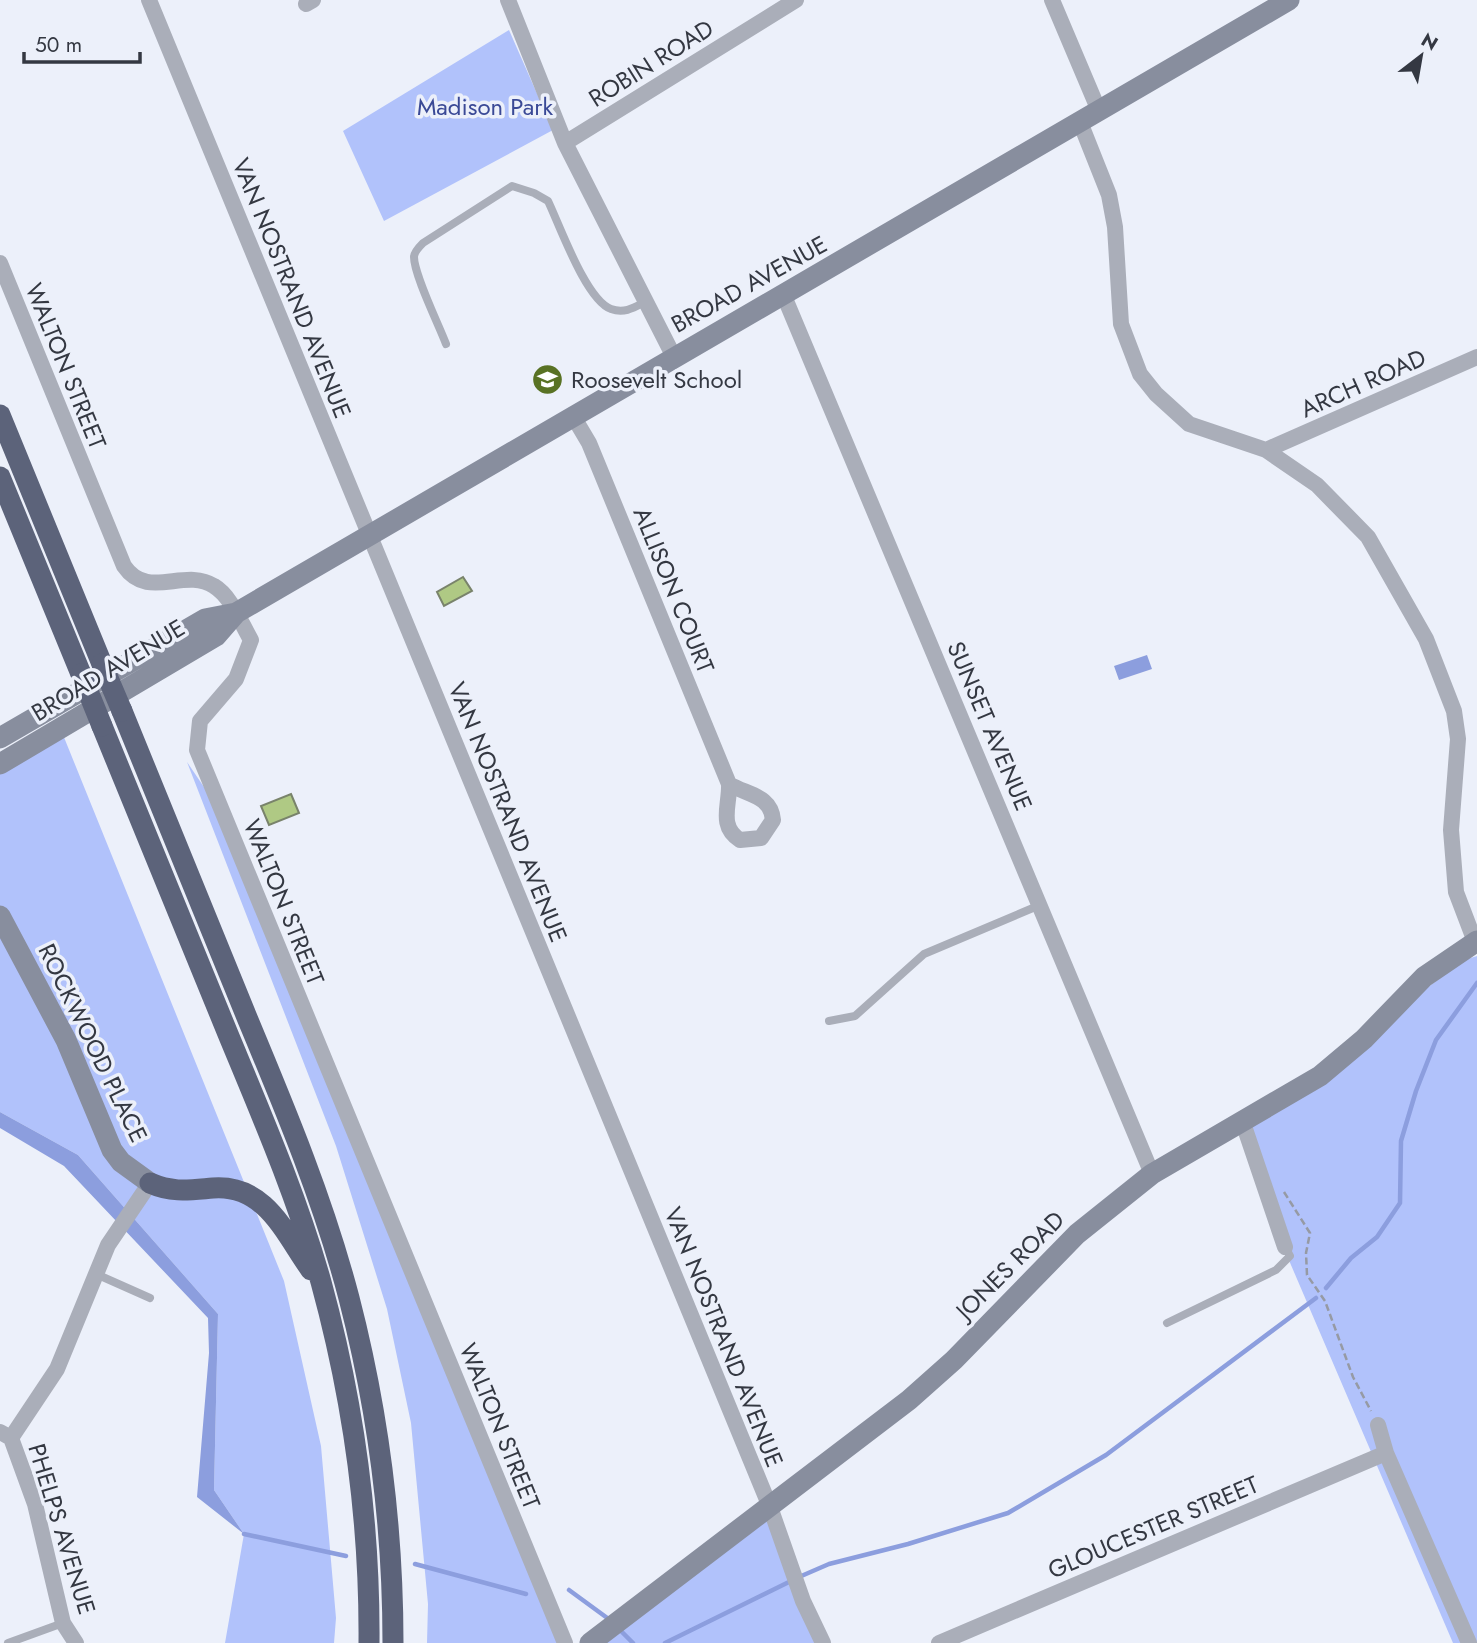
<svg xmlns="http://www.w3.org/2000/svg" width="1477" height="1643" viewBox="0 0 1477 1643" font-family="Jost,sans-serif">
<rect width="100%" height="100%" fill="#ecf0fa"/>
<!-- green -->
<path fill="#b1c2fb" d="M509,30L553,130L384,221L343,131Z
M57,720L284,1281L321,1446L336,1618L334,1643H225L244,1534L214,1490L218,1314L78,1155L0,1112V754Z
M187,762L225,818L562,1643H427L428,1604L411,1423L387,1309L336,1146Z
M1477,956V1643H1453L1255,1181L1241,1128L1464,960Z
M767,1504L820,1643H599Z"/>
<!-- water -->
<path fill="#8c9ede" d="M1147,655L1152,669L1119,680L1114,666Z
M0,1112L78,1155L218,1314L214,1490L244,1534L197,1497L209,1353L208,1318L64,1166L0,1128Z"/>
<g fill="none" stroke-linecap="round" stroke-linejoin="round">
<!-- stream -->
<path stroke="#8c9ede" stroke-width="4.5" d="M1326,1288L1351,1258L1377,1237L1400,1203L1401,1141L1416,1091L1436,1040L1477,983
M244,1534L346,1556
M415,1564L526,1594
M799,1577L829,1564L908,1544L1008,1513L1106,1455L1316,1298
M569,1590L610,1620
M619,1629L633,1643
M665,1643L791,1581"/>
</g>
<!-- building -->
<path fill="#afc984" stroke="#79836b" stroke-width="2" d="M463,577L472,591L444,606L437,592Z
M291,794L299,813L269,825L261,806Z"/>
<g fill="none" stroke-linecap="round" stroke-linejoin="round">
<!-- path -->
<path stroke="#969aa4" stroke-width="2.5" stroke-dasharray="7 3.5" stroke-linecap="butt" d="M1284,1192L1310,1233L1306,1253L1307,1275L1325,1301L1353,1377L1371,1411"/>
<!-- lane -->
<path stroke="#aaaeb9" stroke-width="8" d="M446,344C439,325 414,275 414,257C414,252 419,247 423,243L512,186L534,193L548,201C560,226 586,300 611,309C625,314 635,307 647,301
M829,1021L855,1016L924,954L1040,905
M96,1274L150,1298
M1167,1323L1276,1270L1290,1256L1285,1247
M8,1643L63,1623"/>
<!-- street -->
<path stroke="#aaaeb9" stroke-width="16" d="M149,0L770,1507L803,1601L823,1643
M508,0L565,143L674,357
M1052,0L1099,111
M306,4L313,0
M1080,122L1109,195L1115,227L1121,324L1140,374L1156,394L1189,424L1266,450L1317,485L1368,537L1426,639L1454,711L1458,739L1451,830L1456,892L1475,942
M565,143L796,0
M0,263L124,566C148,601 184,567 214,586C231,596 241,623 251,640L236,679L200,721L197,750L565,1643
M784,296L1152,1174
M573,416L589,443L729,784C730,805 718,826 740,840L761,838L773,820C771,795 747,795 729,784
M1266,450L1477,357
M1243,1123L1285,1247
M1378,1425L1386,1453L1469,1643
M0,1432L11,1438L35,1504L63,1623L76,1643
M11,1438L57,1369L108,1245L150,1183
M939,1643L1386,1453"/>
<!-- secondary -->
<path stroke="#888e9e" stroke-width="21" d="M0,738L205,619L236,613
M0,764L216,636L236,613L1289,0
M0,916L66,1040L112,1150L121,1162L150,1183
M590,1643L909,1400L954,1360L1077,1234L1152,1174L1320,1076L1364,1039L1424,977L1477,941"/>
<!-- highway -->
<path stroke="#5c637a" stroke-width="21" d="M0,415L102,664
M0,477L81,674
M122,711C164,814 206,917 248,1020C286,1111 324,1202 349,1298C378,1410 393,1527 393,1643
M102,726C144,829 186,932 228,1034C262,1116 297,1197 321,1282C353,1399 370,1521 369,1643
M150,1183C173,1193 189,1190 213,1188C266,1184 285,1234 311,1270"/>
<!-- highway-bridge -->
<path stroke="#5c637a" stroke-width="21" d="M102,664L122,711
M81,674L102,726"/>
</g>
<!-- icons -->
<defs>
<symbol id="school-disc" viewBox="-11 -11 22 22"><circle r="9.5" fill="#597224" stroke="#ecf0fa"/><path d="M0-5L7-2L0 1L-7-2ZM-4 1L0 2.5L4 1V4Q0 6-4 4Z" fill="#fff"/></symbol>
</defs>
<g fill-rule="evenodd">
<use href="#school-disc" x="530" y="362" width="35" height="35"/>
</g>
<g text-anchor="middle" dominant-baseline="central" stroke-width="7" stroke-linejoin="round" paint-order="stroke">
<!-- street labels -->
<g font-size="24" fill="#343842" stroke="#ecf0fa">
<text transform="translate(651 63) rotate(-32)">ROBIN ROAD</text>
<text transform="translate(749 284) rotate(-29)">BROAD AVENUE</text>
<text transform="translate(292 288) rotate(68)">VAN NOSTRAND AVENUE</text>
<text transform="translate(66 366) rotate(68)">WALTON STREET</text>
<text transform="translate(1363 383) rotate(-24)">ARCH ROAD</text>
<text transform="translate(674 590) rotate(68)">ALLISON COURT</text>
<text transform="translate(108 670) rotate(-31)">BROAD AVENUE</text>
<text transform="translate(990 726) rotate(67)">SUNSET AVENUE</text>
<text transform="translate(508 812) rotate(68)">VAN NOSTRAND AVENUE</text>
<text transform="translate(284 902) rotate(68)">WALTON STREET</text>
<text transform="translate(93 1043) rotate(64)">ROCKWOOD PLACE</text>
<text transform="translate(1010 1265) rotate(-45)">JONES ROAD</text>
<text transform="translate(724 1337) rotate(68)">VAN NOSTRAND AVENUE</text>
<text transform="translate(500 1426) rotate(68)">WALTON STREET</text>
<text transform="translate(1153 1527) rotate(-23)">GLOUCESTER STREET</text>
<text transform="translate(62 1529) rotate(73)">PHELPS AVENUE</text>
</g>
<!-- park labels -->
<g font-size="24" fill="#3a4996" stroke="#ecf0fa">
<text x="485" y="106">Madison Park</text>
</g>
<!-- poi labels -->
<g font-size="24" fill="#343842" stroke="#ecf0fa" text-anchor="start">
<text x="571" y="379">Roosevelt School</text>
</g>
</g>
<!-- north arrow -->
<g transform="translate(1421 56) rotate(31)" stroke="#ecf0fa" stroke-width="5" paint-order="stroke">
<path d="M0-5L12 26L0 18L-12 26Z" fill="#343842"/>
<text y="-10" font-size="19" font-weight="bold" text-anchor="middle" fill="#343842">N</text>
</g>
<!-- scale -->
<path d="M24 52v10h116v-10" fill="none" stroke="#343842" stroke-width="3.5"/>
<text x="35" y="52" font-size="21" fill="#343842" stroke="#ecf0fa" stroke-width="5" paint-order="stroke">50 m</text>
</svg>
